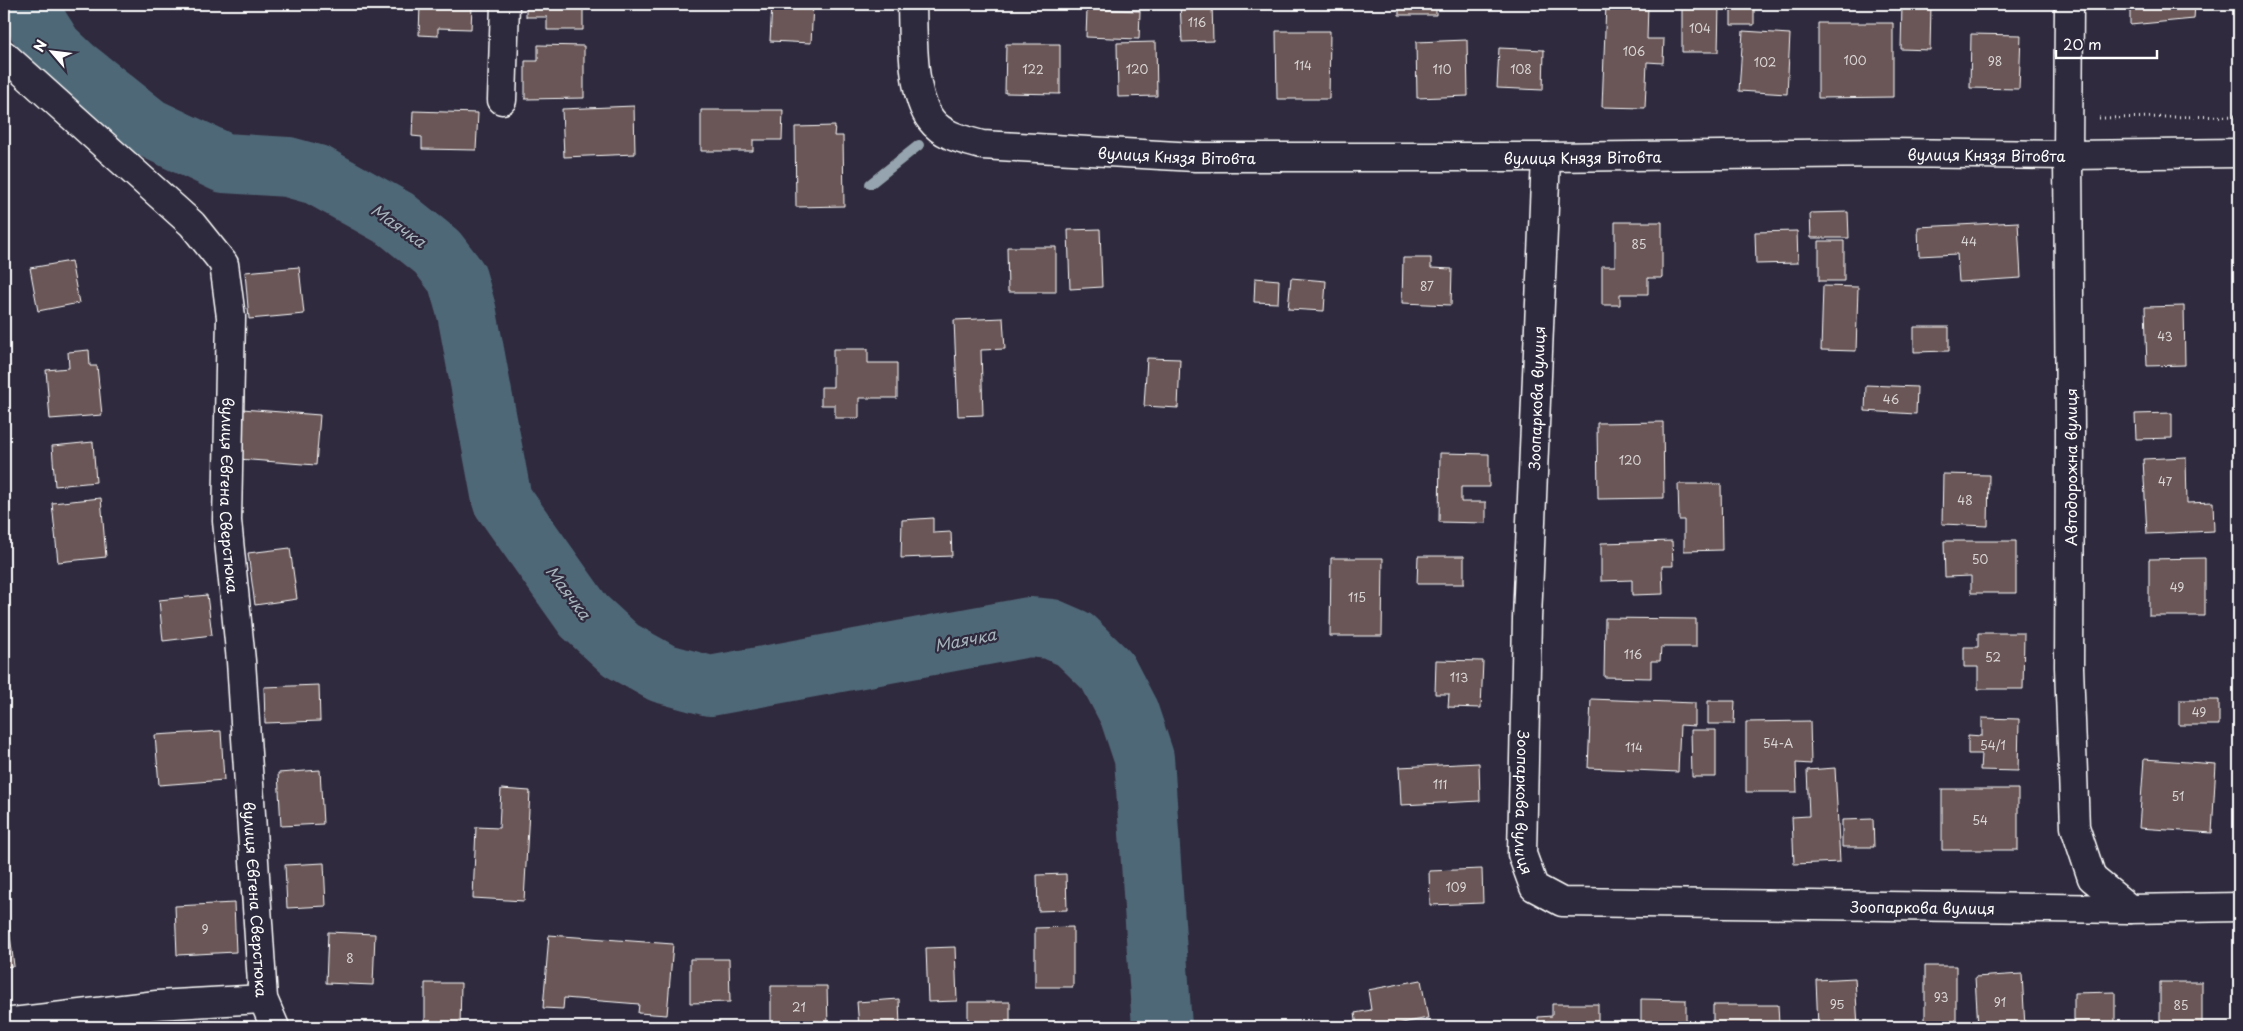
<svg xmlns="http://www.w3.org/2000/svg" width="2243" height="1031" viewBox="0 0 2243 1031" font-family="'Playpen Sans',sans-serif">
<rect width="100%" height="100%" fill="#2f2a3d"/>
<filter id="ink" filterUnits="userSpaceOnUse"><feTurbulence type="fractalNoise" baseFrequency=".02" numOctaves="2"/><feDisplacementMap in="SourceGraphic" scale="10" xChannelSelector="R" yChannelSelector="G"/><feConvolveMatrix kernelMatrix="1 2 1 2 8 2 1 2 1" color-interpolation-filters="sRGB"/></filter>
<g filter="url(#ink)">
<g fill="none" stroke-linecap="round" stroke-linejoin="round">
<!-- stream -->
<path stroke="#95a4ae" stroke-width="10" d="M870,184L919,145"/>
<!-- river -->
<path stroke="#4f6878" stroke-width="60" d="M33,4L37,23L53,48L74,68L148,127L224,163L288,167L317,175L396,219L437,252L457,278L467,313L502,500L584,616L621,650L662,673L710,686L1029,627L1051,629L1074,639L1107,671L1129,713L1144,758L1162,1027"/>
</g>
<!-- building -->
<path fill="#6a5657" stroke="#fff" d="M420,4H479V6H472L471,29L438,28V36L419,35Z
M526,4H583V30H547V17H526Z
M772,4H813L811,43L770,41Z
M1180,4H1212L1213,41L1182,42Z
M1399,4H1436V15H1399Z
M1606,4H1648L1647,39H1664L1663,63L1647,62L1645,108L1602,107Z
M1682,4H1719L1718,52H1682Z
M1731,4H1754V25H1731Z
M1902,4H1931L1930,50L1901,49Z
M2130,4H2195L2194,19L2130,25Z
M1087,9L1140,11L1139,39L1086,37Z
M1818,23H1893V97L1818,98Z
M1276,31H1330L1329,99H1277Z
M1743,31L1790,34L1787,94L1739,91Z
M1971,34L2021,35L2019,89L1970,88Z
M1467,40L1468,96L1417,98L1416,42Z
M1156,42L1157,96L1118,97L1117,43Z
M1006,44H1060V94L1005,93Z
M538,45L584,46V98L525,99V61H538Z
M1499,48L1544,50L1543,90L1497,88Z
M634,106L635,154L564,157L562,109Z
M701,110H783L782,140H753V151H701Z
M413,111L478,113L476,150L422,149V137L412,136Z
M835,126L834,136H843L844,206L796,207L795,127Z
M1848,212L1849,238H1811L1810,213Z
M1615,222H1662V278H1648V294H1620V305H1602V266H1615Z
M2018,222L2021,278L1959,282L1957,254L1919,256L1918,227Z
M1100,229L1102,287L1070,289L1068,230Z
M1797,231L1798,263L1756,264L1755,232Z
M1819,241H1844V281H1819Z
M1007,247H1056V292H1008Z
M1403,258H1431V268L1452,269L1451,305L1402,303Z
M71,261L79,303L38,311L30,268Z
M299,267L304,314L249,319L245,272Z
M1255,278L1279,280L1278,303L1254,302Z
M1291,278L1326,281L1324,311L1288,309Z
M1823,286L1858,287L1856,351L1821,350Z
M2184,306L2185,365L2147,366L2145,307Z
M1003,318L1005,349L981,350L983,415L958,416L954,320Z
M1914,327H1949V351L1914,352Z
M833,349H868V363H897V398H859V418H835V405H821V387H833Z
M89,350L90,366H97L102,415L50,419L46,370L69,368L68,352Z
M1147,358L1180,359L1178,408L1144,406Z
M1866,385L1917,387L1916,414L1865,411Z
M242,409L320,415L316,465L238,459Z
M2172,413V438L2136,439L2135,414Z
M1663,422L1664,498L1598,499L1597,423Z
M93,442L96,482L55,486L52,446Z
M1440,453L1489,454V487H1461V502H1486V523L1439,522Z
M2186,457L2187,503L2213,502L2214,531L2147,534L2143,459Z
M1943,474L1989,475L1988,526L1942,524Z
M1678,484H1721L1722,550L1684,551V520H1679Z
M101,498L106,557L58,562L52,503Z
M933,518V533L951,532L952,556L901,558L902,520Z
M1672,541L1673,566H1662L1663,594L1632,595V580L1601,581V543Z
M1944,541H2016V593H1971V576L1945,577Z
M290,548L297,599L255,605L248,553Z
M1418,556H1464V584H1417Z
M1331,558H1383L1382,636H1330Z
M2205,558V616H2149V559Z
M207,595L212,635L163,641L159,600Z
M1605,618L1696,619V647H1661L1660,661H1651V678L1604,677Z
M1978,633H2024L2023,689H1978V667H1964V647H1978Z
M1436,660L1483,661L1481,708L1448,707L1449,694H1435Z
M319,685L320,721L265,723L264,687Z
M1591,699L1695,703V726L1680,725L1678,772L1588,768Z
M2179,700H2219V725H2179Z
M1708,701H1735L1734,724H1708Z
M1982,718L2019,719L2018,771L1980,770L1981,754H1968V735L1982,736Z
M1810,721L1811,764L1796,763L1797,792H1746V722Z
M1691,730H1716V777H1692Z
M221,731L224,780L159,785L155,735Z
M2144,759L2216,764L2212,833L2139,828Z
M1479,763L1480,801L1401,805L1399,767Z
M1835,768L1840,862L1794,864L1792,817L1809,816L1807,770Z
M320,770L323,824L281,826L278,773Z
M501,789L530,791L524,901L473,898L476,827L499,828Z
M1942,789H2018V850H1942Z
M1873,819L1874,847H1842V820Z
M324,863L326,906L287,908L285,865Z
M1482,869L1483,903L1430,905L1429,871Z
M1066,874L1067,910L1038,911L1037,875Z
M234,903L236,952L177,955L175,906Z
M4,920H8L14,966L4,967Z
M1073,927V987H1035V928Z
M328,932L375,934L373,985L326,983Z
M549,935L673,944L667,1015L638,1013L639,1004L564,998L563,1009L543,1008Z
M955,947L957,1001L928,1002L926,948Z
M690,959H729L730,1002L690,1003Z
M1925,966H1956V1027H1925Z
M2022,974L2025,1027H1978L1975,977Z
M1855,978L1858,1027H1818L1816,980Z
M1421,980L1428,1018L1392,1025V1027H1357L1355,1013L1371,1010L1368,990Z
M2160,982H2202V1027H2160Z
M425,983H461L460,1027H425Z
M771,986H827L828,1027H771Z
M2115,992V1027H2074V993Z
M899,999L900,1027H859L857,1002Z
M1641,999L1686,1000V1027H1641Z
M968,1002H1010V1027H968Z
M1552,1004H1598V1027H1538V1017L1552,1016Z
M1713,1005H1778L1779,1025L1788,1027H1698V1024H1713Z"/>
<g fill="none" stroke-linecap="round" stroke-linejoin="round">
<defs>
<g id="street">
<path id="s1" d="M4,55L192,224L224,264L231,317L227,521L241,661L263,999L275,1027"/>
<path d="M502,100L505,4"/>
<path d="M2068,155L2070,432L2069,667L2075,827L2092,878L2130,909"/>
<path id="s2" d="M1546,157L1527,619L1522,854L1534,887L1562,902L2130,909L2239,907"/>
<path d="M4,1023L157,1005L263,999"/>
</g>
<g id="secondary">
<path id="s3" d="M912,4C913,36 911,94 931,120C943,136 964,140 982,145L1195,157H1546L1887,153L2068,155L2239,153"/>
<path d="M2068,155L2069,4"/>
</g>
</defs>
<!-- street casing -->
<use href="#street" stroke="#fff" stroke-width="31"/>
<!-- secondary casing -->
<use href="#secondary" stroke="#fff" stroke-width="31"/>
<!-- path -->
<path stroke="#fff" stroke-width="3" stroke-dasharray="1 4" stroke-linecap="butt" d="M2099,118L2239,116"/>
<!-- street -->
<use href="#street" stroke="#2f2a3d" stroke-width="28"/>
<!-- secondary -->
<use href="#secondary" stroke="#2f2a3d" stroke-width="28"/>
</g>
</g>
<g text-anchor="middle" dominant-baseline="central" stroke-width="4.5" stroke-linejoin="round" paint-order="stroke">
<!-- number labels -->
<g font-size="12" fill="#dad5d5">
<text x="1197" y="22">116</text>
<text x="1700" y="28">104</text>
<text x="1634" y="51">106</text>
<text x="1855" y="60">100</text>
<text x="1995" y="61">98</text>
<text x="1765" y="62">102</text>
<text x="1303" y="65">114</text>
<text x="1033" y="69">122</text>
<text x="1137" y="69">120</text>
<text x="1442" y="69">110</text>
<text x="1521" y="69">108</text>
<text x="1969" y="241">44</text>
<text x="1639" y="244">85</text>
<text x="1427" y="286">87</text>
<text x="2165" y="336">43</text>
<text x="1891" y="399">46</text>
<text x="1630" y="460">120</text>
<text x="2165" y="481">47</text>
<text x="1965" y="500">48</text>
<text x="1980" y="559">50</text>
<text x="2177" y="587">49</text>
<text x="1357" y="597">115</text>
<text x="1633" y="654">116</text>
<text x="1993" y="657">52</text>
<text x="1459" y="677">113</text>
<text x="2199" y="712">49</text>
<text x="1778" y="743">54-А</text>
<text x="1993" y="745">54/1</text>
<text x="1634" y="747">114</text>
<text x="1440" y="784">111</text>
<text x="2178" y="796">51</text>
<text x="1980" y="820">54</text>
<text x="1456" y="887">109</text>
<text x="205" y="929">9</text>
<text x="350" y="958">8</text>
<text x="1941" y="997">93</text>
<text x="2000" y="1002">91</text>
<text x="1837" y="1004">95</text>
<text x="2181" y="1005">85</text>
<text x="799" y="1007">21</text>
</g>
<!-- street labels -->
<g font-size="15" fill="#fff" stroke="#2f2a3d">
<text stroke="none"><textPath href="#s3" startOffset="372">вулиця Князя Вітовта</textPath></text>
<text stroke="none"><textPath href="#s3" startOffset="1182">вулиця Князя Вітовта</textPath></text>
<text stroke="none"><textPath href="#s3" startOffset="778">вулиця Князя Вітовта</textPath></text>
<text transform="translate(1536 398) rotate(-88)">Зоопаркова вулиця</text>
<text transform="translate(2070 467) rotate(-90)">Автодорожна вулиця</text>
<text stroke="none"><textPath href="#s1" startOffset="536">вулиця Євгена Сверстюка</textPath></text>
<text stroke="none"><textPath href="#s2" startOffset="646">Зоопаркова вулиця</textPath></text>
<text stroke="none"><textPath href="#s1" startOffset="941">вулиця Євгена Сверстюка</textPath></text>
<text stroke="none"><textPath href="#s2" startOffset="1125">Зоопаркова вулиця</textPath></text>
</g>
<!-- water labels -->
<g font-size="16" font-style="italic" fill="#a7b4bc" stroke="#2f2a3d">
<text transform="translate(399 225) rotate(35)">Маячка</text>
<text transform="translate(569 592) rotate(53)">Маячка</text>
<text transform="translate(965 639) rotate(-11)">Маячка</text>
</g>
</g>
<!-- margin -->
<rect width="2243" height="1031" fill="none" stroke="#2f2a3d" stroke-width="20"/>
<rect x="10" y="10" width="2223" height="1011" fill="none" stroke="#fff" stroke-width="2" filter="url(#ink)"/>
<!-- north arrow -->
<g transform="translate(52 52) rotate(298)" stroke="#2f2a3d" stroke-width="4" paint-order="stroke">
<path d="M0-4L9 19L0 12L-9 19Z" fill="#ffffff"/>
<text y="-8" font-size="14" font-weight="bold" text-anchor="middle" fill="#ffffff">N</text>
</g>
<!-- scale -->
<path d="M2056 50v8h101v-8" fill="none" stroke="#ffffff" stroke-width="2.5"/>
<text x="2063" y="50" font-size="15" fill="#ffffff" stroke="#2f2a3d" stroke-width="4" paint-order="stroke">20 m</text>
</svg>
